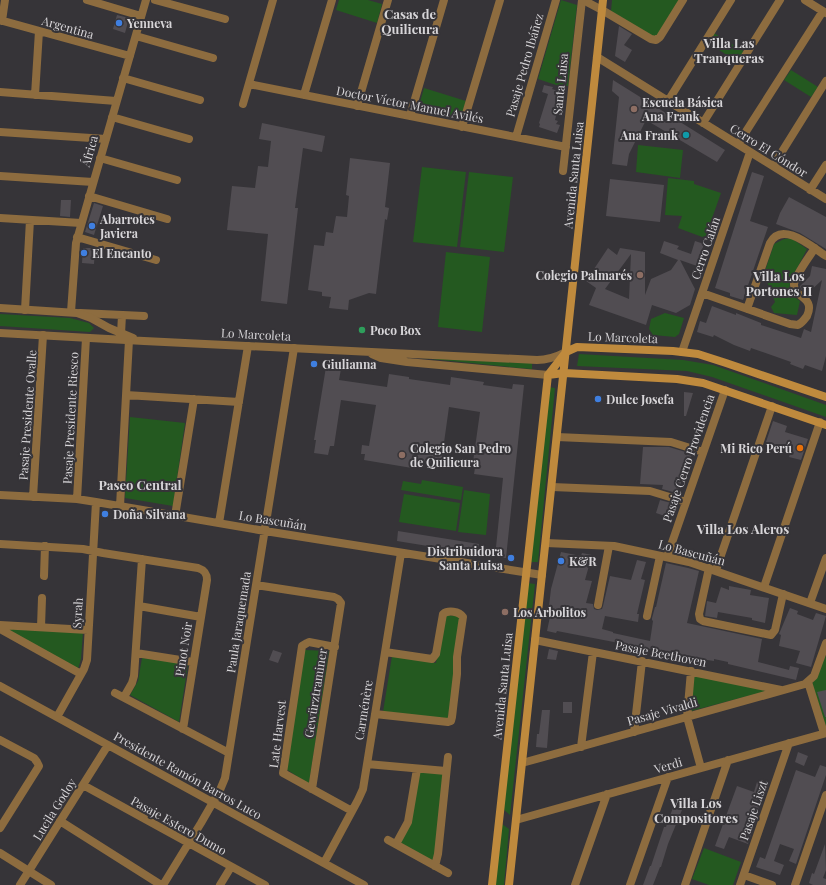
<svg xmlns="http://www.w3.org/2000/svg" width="826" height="885" viewBox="0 0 826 885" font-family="'Playfair Display',serif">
<rect width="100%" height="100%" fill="#363438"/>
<!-- green -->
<path fill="#245920" d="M339,0H368L382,4L377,23L336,10Z
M561,0L577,5L568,86H559L538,79Z
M612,0H680L659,34L654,37L611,11Z
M714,33L745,52L738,62L708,43Z
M791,70L818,87L811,97L784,80Z
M424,88L466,101L461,118L418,109Z
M638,145L683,150L680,178L636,172Z
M422,167L466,172L457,247L413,242Z
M469,172L513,177L504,252L460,247Z
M668,178L694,181V184L721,193L705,238L678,228L682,216L665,215Z
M791,238L807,249L790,282L789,293L800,301L797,315L774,313L771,307L775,302L764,274L774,244L784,239Z
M446,252L490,257L482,332L438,327Z
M665,313L684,318L679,334L675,337L653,335L649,329L651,319Z
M0,314L70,318L89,323L94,328L90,332L0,326Z
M579,354L683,360L713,365L826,405V417L712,377L687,371L577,366Z
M421,358L532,363V369L519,368Z
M548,387L555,388L538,562H530Z
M130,417L185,423L173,506L125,498Z
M422,480L463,487L461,500L401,490L403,481L421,484Z
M464,490L490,494L486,535L458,532Z
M404,494L460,503L456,531L399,522Z
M528,583L535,584L510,815L503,809Z
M444,615L460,616L455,667L448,719L383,712L392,656L436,663Z
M6,627L83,632L81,659L78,669L6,630Z
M305,650L329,651L309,784L286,769Z
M826,655V728L812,684Z
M142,658L188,664L179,722L130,695L138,681Z
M694,674L767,691L691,711Z
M419,772L443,774L435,857L433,861L403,846L401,842Z
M502,824L509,829L504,885H495Z
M704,848L741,862L733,885H709L692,879Z"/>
<!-- building -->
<path fill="#514d52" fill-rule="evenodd" d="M117,15L129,18L125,33L113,29Z
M619,26L632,34L624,45L632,50L625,62L615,56Z
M613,80L725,150L717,162L646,120L629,154L627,166L612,164L619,97L612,91Z
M544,85L553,87L552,89L558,91L557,93L561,95L555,120L558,121L556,124L560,125L557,133L539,127L540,124L539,123L548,94L542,92Z
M262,123L325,136L322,152L303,148L295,208H298L287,304L261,301L268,234L227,230L232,186L255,188L258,166L268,167L271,141L259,139Z
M350,158L390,163L385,207L389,208L387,220L385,219L376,294L369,293L349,300L348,310L329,308L331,297L322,296V292L308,290L314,245L324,246L326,232L333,233L336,216L347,217L349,196L346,195Z
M752,172L764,176L750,221L768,227L743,300L730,296V293L715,288Z
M610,179L664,185L660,222L606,216Z
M789,197L826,217V249L800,233L776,224L780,213Z
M61,200H71L70,217L60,216Z
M94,203L103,206L94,235L85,232Z
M664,241L679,246L677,249L691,254L695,241L704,244L697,266L680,260L695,289L690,305L676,313L652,305L646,325L589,305L596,288L586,281L608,248L617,255L620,248L645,252V295L651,279L671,270L678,260L660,253ZM631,254L629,299L605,289Z
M83,248H95L94,264L82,263Z
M812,266L826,269V356L822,371L805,365L803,369L790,364L791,362L751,348L750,351L734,345L714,335L713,337L697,332L700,321L706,323L712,306L736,315V313L761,323V325L801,338L804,329L811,332L822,280L807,294L801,289L800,286L810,276Z
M326,367L341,369L339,380L387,387L389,374L409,377V379L450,385L451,377L484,382L483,385L512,389L513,384L524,385L506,558L495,557L503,478L474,474L476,462H473L480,412L449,407L441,464L413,460L412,468L364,460L365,454H361L362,445L369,446L376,405L341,400L334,446H330L328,455L314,453L316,440H314Z
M684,392L693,393L686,416H684Z
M773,421L787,426L785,432L808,439L801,460L789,457L791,451L766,442Z
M643,447H669L692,454L687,468L684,480H682L677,493L662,489L663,485L640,484Z
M660,500L675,504L671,518L656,513Z
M398,531L479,544L477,554L397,541Z
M561,552L581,556L582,553L592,555L585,580L592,581L586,603L593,604L594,609L597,610L602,609L603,606L610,576L631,580L637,560L646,562L641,579L645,580L637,614H639L638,622L605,616L602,629L613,632V633L650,641L653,621L652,620V618L655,607H656L666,563L688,568L699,571L687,623L762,639L758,662L789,670L790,666L799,668L796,680L728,664V662L714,659V661L701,659L663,650L650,649L557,631L556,633L547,631L552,607L549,606L551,589Z
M729,586L751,590L750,595L769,598L765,623L752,620V618L718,612L717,618L705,616L707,601L716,603L721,587L729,590Z
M790,608L798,611L797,614L813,620L816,613L826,616L811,667L796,663L800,651L779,646L781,635L779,634Z
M549,649L558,651L556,660L547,659Z
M273,650L282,653L278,663L269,660Z
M826,690V717H825L817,692Z
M563,702H572V713H563Z
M542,710H550L547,748L536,747L537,734H539Z
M798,752L808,756L804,766L795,762Z
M820,765L826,767V775L796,864L789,861L794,849L780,844L774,861L784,865L780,875L756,867L760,857L765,859L796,770L815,777Z
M757,782L766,786L748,844L729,837L724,849L715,846L737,786L754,792Z
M675,802L684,805L668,844L661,867H660L653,885H643L650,866H651L664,827H666Z
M825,844L826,870L823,878L826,879V885H813L809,883L812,873L814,874Z"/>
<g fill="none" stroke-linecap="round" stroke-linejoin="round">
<!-- minor -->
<path stroke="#8d6c3f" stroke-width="8" d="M87,0L141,16
M155,0L225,19
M805,0L826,13
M602,10L651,39L656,40L660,37L683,0
M0,20L130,56
M2,21L5,0
M136,36L213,58
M597,57L826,199
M123,78L200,100
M249,84L566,147
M0,92L116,101
M35,95L39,31
M304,95L332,0
M668,101L731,0
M243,104L273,0
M357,106L388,0
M410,116L444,0
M112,117L189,139
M703,123L780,0
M462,127L500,0
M0,132L106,139
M516,137L556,0
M738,144L823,11
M100,158L177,180
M773,166L826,81
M563,171L582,0
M0,176L93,182
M810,190L826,165
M89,196L167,219
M0,218L81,223
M77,237L156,260
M702,293L790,324L798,325C802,323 804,320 807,316C816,296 793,298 794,284C796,274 809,257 815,248
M747,309L770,243C782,220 812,247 826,256
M25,310L30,220
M71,312L76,243L146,0
M80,313L144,316
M121,334L122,315
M682,352L750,152
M126,395L239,402
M557,437L671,442L703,452
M552,487L650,491L686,502
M0,495L77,499L96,502L265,531L542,575
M33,497L43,335
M77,499L86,338
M120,506L129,340
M175,516L194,399
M219,523L248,346
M0,544L83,549L103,553L198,568C204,570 207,573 207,580L183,729
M667,557L725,390
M709,568L699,614L700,619L703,621L771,635L775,630L783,594
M716,570L772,406
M44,576L45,546
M256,585L334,597L338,599L341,603L312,789
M764,587L820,422
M810,603L826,558
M598,605L609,546
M139,606L201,617
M647,616L660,556
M0,625L88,630
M41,627L42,598
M0,629L81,674
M535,640L781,690
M335,647L309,642L307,643L302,646L283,773L352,811
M136,653L193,662
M691,671L687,717L701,768
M808,682L824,733
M0,686L364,885
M115,693L229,753
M124,697L132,683L134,676L142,559
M375,714L448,722L451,721L452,717L457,674V657L463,617C459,611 448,610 443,614L436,654L432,659L385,652
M57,717L84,669L87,660L96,502
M634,732L642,661
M0,740L34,758L37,762L39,766L0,828
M581,747L593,652
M522,763L805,684L814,676L826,643
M367,764L446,771
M83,785L265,885
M516,820L826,733
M60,821L161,885
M388,840L448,873
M396,844L408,822L417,769
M324,863L358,800L363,789L401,553
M435,866L438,854L448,757
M744,875L772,885
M20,885L108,745
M163,885L201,823L220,790L225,778L294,348
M220,885L231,867
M575,885L607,794
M630,885L668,777
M685,885L728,760
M740,885L789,743
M795,885L826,795"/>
<!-- tertiary -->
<path stroke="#8d6c3f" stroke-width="8" d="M583,0L602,10
M0,308L77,313L91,318L109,328L133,338
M0,333L144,341L537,360C548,360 556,357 566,352
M372,354L381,358L407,362L548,375
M546,543L614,546L689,562L826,609
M0,853L51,885"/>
<!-- secondary -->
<path stroke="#bf8a3d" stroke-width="8" d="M548,375L564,373L677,379L703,383L826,425
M492,885L548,375L566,352L577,347L673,351L698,354L726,363L826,397
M509,885L603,0"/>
</g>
<!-- markers -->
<g fill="#3f7fe0" stroke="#363438" stroke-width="1.5">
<circle cx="119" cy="23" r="4"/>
<circle cx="92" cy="226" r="4"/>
<circle cx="84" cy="253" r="4"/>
<circle cx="314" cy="364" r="4"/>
<circle cx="598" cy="399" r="4"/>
<circle cx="105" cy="514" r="4"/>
<circle cx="511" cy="558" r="4"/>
<circle cx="561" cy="561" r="4"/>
</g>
<g fill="#8d6e63" stroke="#363438" stroke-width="1.5">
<circle cx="634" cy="109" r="4"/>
<circle cx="640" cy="275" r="4"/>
<circle cx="402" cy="455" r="4"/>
<circle cx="505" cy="612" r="4"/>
</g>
<circle fill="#0f9aa8" stroke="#363438" stroke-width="1.5" cx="686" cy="135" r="4"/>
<circle fill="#2e9e5b" stroke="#363438" stroke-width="1.5" cx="362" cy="330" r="4"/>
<circle fill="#e8710a" stroke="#363438" stroke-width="1.5" cx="800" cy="448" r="4"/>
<g text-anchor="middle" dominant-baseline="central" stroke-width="4" stroke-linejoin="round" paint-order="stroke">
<!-- poi labels -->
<g font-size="12" font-weight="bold" fill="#d7d5d8" stroke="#363438" text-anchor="start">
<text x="127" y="23">Yenneva</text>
<text x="642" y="102">Escuela Básica<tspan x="642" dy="14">Ana Frank</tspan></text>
<text x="678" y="135" text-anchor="end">Ana Frank</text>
<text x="100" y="219">Abarrotes<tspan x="100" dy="14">Javiera</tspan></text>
<text x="92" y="253">El Encanto</text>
<text x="632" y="275" text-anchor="end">Colegio Palmarés</text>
<text x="370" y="330">Poco Box</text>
<text x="322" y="364">Giulianna</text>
<text x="606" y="399">Dulce Josefa</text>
<text x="410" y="448">Colegio San Pedro<tspan x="410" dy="14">de Quilicura</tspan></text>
<text x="792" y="448" text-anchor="end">Mi Rico Perú</text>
<text x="113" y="514">Doña Silvana</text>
<text x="503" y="551" text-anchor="end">Distribuidora<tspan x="503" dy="14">Santa Luisa</tspan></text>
<text x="569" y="561">K&amp;R</text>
<text x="513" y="612">Los Arbolitos</text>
</g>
<!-- street labels -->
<g font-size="12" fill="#d7d5d8" stroke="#363438">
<text transform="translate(68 27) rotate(16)">Argentina</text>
<text transform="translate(524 65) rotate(-74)">Pasaje Pedro Ibáñez</text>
<text transform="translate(560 84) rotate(-84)">Santa Luisa</text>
<text transform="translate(410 104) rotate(11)">Doctor Víctor Manuel Avilés</text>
<text transform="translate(769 150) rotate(32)">Cerro El Cóndor</text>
<text transform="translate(89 151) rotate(-74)">África</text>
<text transform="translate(573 175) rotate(-84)">Avenida Santa Luisa</text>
<text transform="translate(705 248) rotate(-71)">Cerro Calán</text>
<text transform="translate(256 334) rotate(3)">Lo Marcoleta</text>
<text transform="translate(623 337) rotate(2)">Lo Marcoleta</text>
<text transform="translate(27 415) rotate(-86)">Pasaje Presidente Ovalle</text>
<text transform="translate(70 418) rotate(-87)">Pasaje Presidente Riesco</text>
<text transform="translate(688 458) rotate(-71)">Pasaje Cerro Providencia</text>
<text transform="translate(273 520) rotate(9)">Lo Bascuñán</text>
<text transform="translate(692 552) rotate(15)">Lo Bascuñán</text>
<text transform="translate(77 613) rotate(-87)">Syrah</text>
<text transform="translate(238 622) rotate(-81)">Paula Jaraquemada</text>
<text transform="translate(183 649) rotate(-81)">Pinot Noir</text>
<text transform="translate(661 653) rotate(11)">Pasaje Beethoven</text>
<text transform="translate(502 686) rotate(-84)">Avenida Santa Luisa</text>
<text transform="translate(315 693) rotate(-81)">Gewürztraminer</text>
<text transform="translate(363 710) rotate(-81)">Carménère</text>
<text transform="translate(662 711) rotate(-16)">Pasaje Vivaldi</text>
<text transform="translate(277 734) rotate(-83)">Late Harvest</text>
<text transform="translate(668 765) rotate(-16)">Verdi</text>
<text transform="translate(188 775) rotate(29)">Presidente Ramón Barros Luco</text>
<text transform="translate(54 809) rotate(-58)">Lucila Godoy</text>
<text transform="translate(753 810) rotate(-71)">Pasaje Liszt</text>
<text transform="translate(179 825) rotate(29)">Pasaje Estero Dumo</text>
</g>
<!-- neighbourhood labels -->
<g font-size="13" font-weight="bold" fill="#d7d5d8" stroke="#363438">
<text x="410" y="13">Casas de<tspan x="410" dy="15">Quilicura</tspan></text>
<text x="729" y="42">Villa Las<tspan x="729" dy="15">Tranqueras</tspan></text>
<text x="779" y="275">Villa Los<tspan x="779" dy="15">Portones II</tspan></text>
<text x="140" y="484">Paseo Central</text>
<text x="743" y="528">Villa Los Aleros</text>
<text x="696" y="802">Villa Los<tspan x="696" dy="15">Compositores</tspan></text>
</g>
</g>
</svg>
